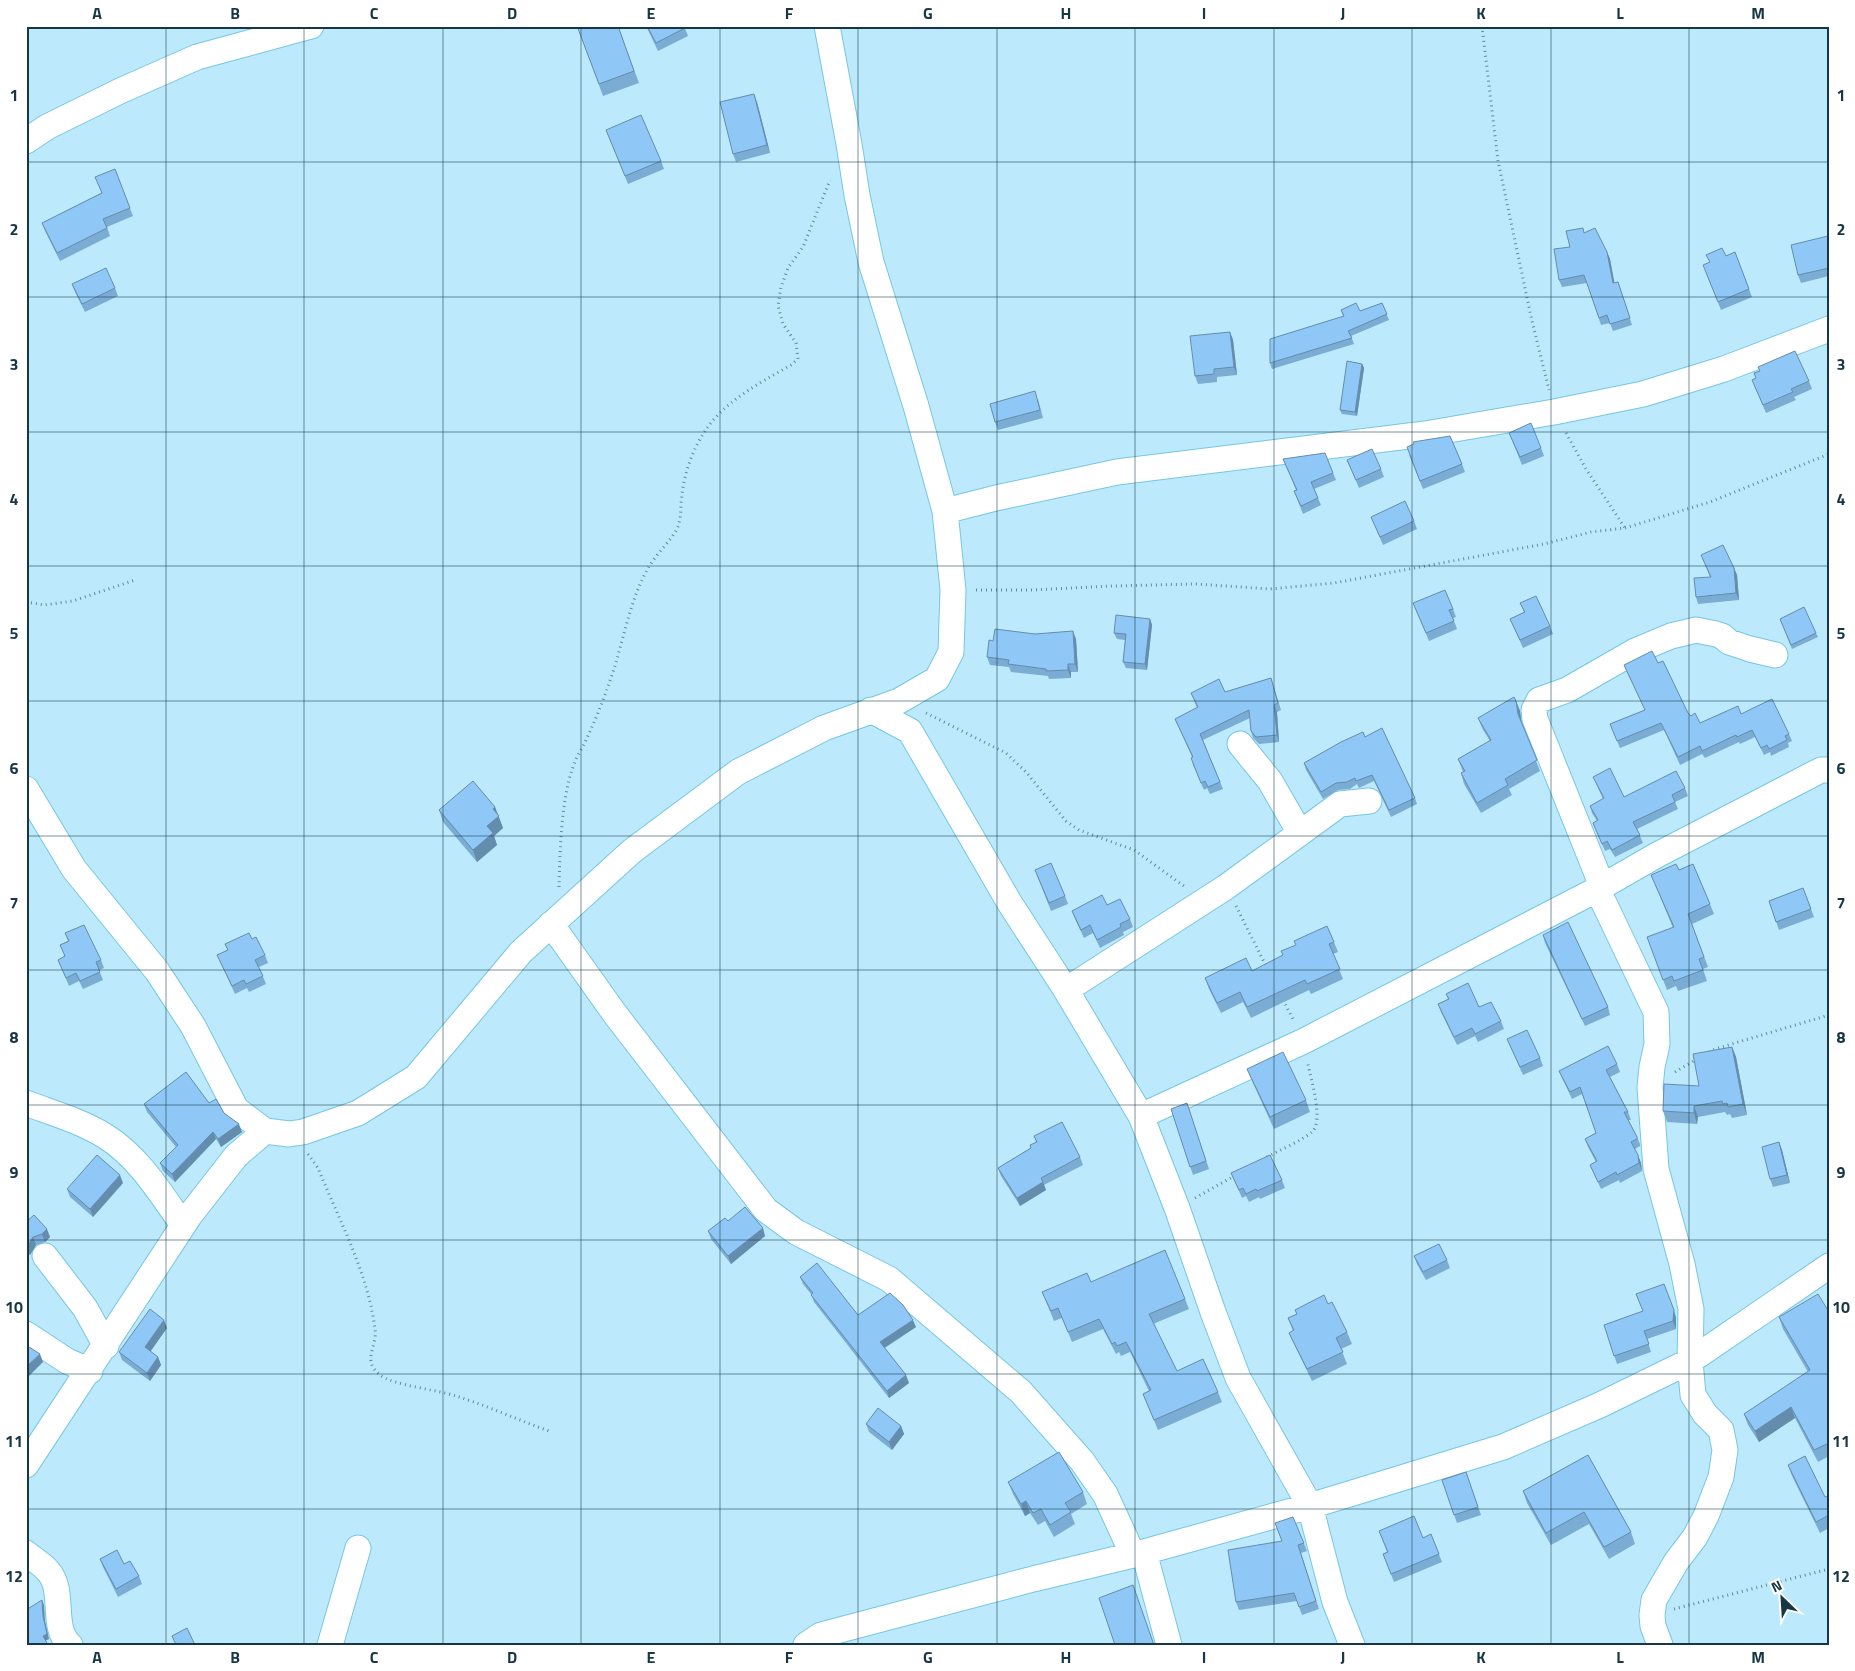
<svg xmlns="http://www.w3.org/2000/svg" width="1855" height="1671" viewBox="0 0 1855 1671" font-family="'Titillium Web',sans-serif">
<rect width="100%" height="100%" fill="#bceafc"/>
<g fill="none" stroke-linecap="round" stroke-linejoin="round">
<defs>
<path id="street" d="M26,141L47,127L120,91L197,57L311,26
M945,511L996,498L1117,472L1425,434L1554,412L1643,394L1724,369L1829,329
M871,710L910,731L1009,902L1066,990L1141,1116L1177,1208L1213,1312L1238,1378L1310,1506L1335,1602L1352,1645
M1240,744L1270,781L1300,833
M26,789L74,869L157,971L193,1026L236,1109L265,1131L289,1134L303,1132L358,1113L416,1077L521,952L632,851L738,772L824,728L899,701L937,679L951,652L953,590L945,511L916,406L871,262L857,195L849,144L827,26
M1602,886L1535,719L1534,710L1539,700L1567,690L1635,651L1671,636L1696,630L1716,634L1722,636L1729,642L1750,649L1775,655
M1596,890L1604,903L1656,1012L1657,1044L1652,1067L1650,1087L1656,1169L1682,1264L1691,1309L1690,1361L1693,1395L1705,1414L1721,1430L1725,1450L1721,1477L1706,1516L1695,1537L1676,1562L1654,1600L1652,1615L1653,1626L1660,1645
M551,924L615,1014L766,1210L796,1232L889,1279L1021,1392L1082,1461L1105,1494L1133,1555
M1066,990L1226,887L1340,804L1369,801
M26,1103C52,1113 81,1121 105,1136C139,1157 161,1194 183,1225
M1141,1116L1304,1041L1596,890L1657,855L1821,770H1829
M45,1256L85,1308L106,1346
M26,1334L67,1361L90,1371
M26,1465L190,1215L236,1156L265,1131
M1144,1552L1169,1645
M26,1553C33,1559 42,1564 48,1571C66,1591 50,1627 70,1645
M330,1645L358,1548
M806,1645L821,1635L1033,1579L1133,1555L1310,1506L1503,1447L1600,1405L1690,1361L1829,1266"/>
</defs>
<!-- street casing -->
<use href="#street" stroke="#76c6e4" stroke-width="27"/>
<!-- path -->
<path stroke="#638a99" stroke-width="3" stroke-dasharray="1 4" stroke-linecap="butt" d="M1482,26L1498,161L1532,321L1549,390
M1566,433L1586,469L1625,528
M976,590H1032L1112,586L1196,584L1270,589L1334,583L1544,544L1591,532L1625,528L1710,502L1829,454
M26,602L44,605L73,601L135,580
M926,713L1006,753L1026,772L1066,821L1079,830L1134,850L1184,886
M559,887C560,852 561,800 573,767C576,757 582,749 586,740C597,717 606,693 614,669C624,637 630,602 646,572C653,557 670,542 677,529C682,518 680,507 682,495C684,473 694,446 707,428C728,399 760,383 791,365L798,359L796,343L783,324L778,306L781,287L788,268L803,247L830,180
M1236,906L1267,968
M1283,1000L1294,1021
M1709,1052L1715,1049L1829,1015
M1675,1072L1697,1059
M308,1154L318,1168C339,1220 368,1273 375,1329C378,1346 361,1360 380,1375C392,1385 438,1390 456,1396C488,1406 518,1420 549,1431
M1267,1157C1278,1151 1303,1140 1312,1132C1324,1121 1311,1080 1308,1064
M1195,1198L1236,1175
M1674,1609L1829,1569"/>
<!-- street -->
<use href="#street" stroke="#fff" stroke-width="25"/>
</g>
<!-- wall -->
<path fill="#7bacd4" d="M577,26H618L639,83L603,96Z
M646,26H684L688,36L658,51Z
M757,102L770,153L736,162L733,154Z
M606,130L661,161L664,169L628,184Z
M115,169L133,216L107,227L110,236L60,261L45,231L42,223L101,193Z
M1585,233L1607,252L1610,259L1614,283L1618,282L1632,325L1613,331L1610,323L1601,325L1587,283L1562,287L1559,280L1570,247Z
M1829,238V276L1801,283L1798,275Z
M1735,252L1752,297L1721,310L1706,273L1709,263Z
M72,284L115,288L118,296L85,312L75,292Z
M1382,303L1389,320L1351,336L1354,344L1272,369L1270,363L1343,316L1341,310L1360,311Z
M1230,332L1233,340L1237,375L1217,377V382L1198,384L1195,376Z
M1362,364L1364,368L1357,416L1342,414L1340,410Z
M1754,373L1809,381L1812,389L1794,397L1796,400L1766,413L1752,380L1756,378Z
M1038,399L1043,418L998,430L995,422Z
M1509,433L1541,448L1544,456L1522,465Z
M1409,455L1462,464L1465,472L1423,489Z
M1283,459L1333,473L1336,480L1314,489L1321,505L1303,514L1294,491L1296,490Z
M1347,460L1381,469L1384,477L1359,488Z
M1371,517L1414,521L1417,529L1383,545Z
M1701,555L1734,568L1737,575L1739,600L1698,604L1696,597L1710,577Z
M1413,603L1453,609L1456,617L1453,618L1457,629L1429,641Z
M1520,603L1550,626L1553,634L1523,648L1510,619L1524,612Z
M1150,619L1152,625L1147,670L1126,668L1123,662L1125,640L1117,639L1114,633Z
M1780,619L1816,633L1818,637L1792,649Z
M1076,639L1078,672H1071V678L1049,679L1048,676L1011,672L1009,667L990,665L987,657L993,641Z
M1658,663L1688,713L1700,723L1741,714L1789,734L1792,741L1788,743L1789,747L1771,756L1770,752L1764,755L1755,737L1740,744L1739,742L1705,758L1702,754L1680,765L1664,730L1620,748L1610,724L1645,710L1627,672L1624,665Z
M1271,678L1281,710L1277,712L1279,742L1259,744L1253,738L1251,731L1250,718L1203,740L1223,789L1210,794L1207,788L1204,790L1193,765L1192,757L1175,719L1197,708L1191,693L1225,692Z
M1516,701L1520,711L1521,723L1540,771L1509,789L1512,795L1481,813L1464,784L1461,773L1463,772L1458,759L1490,741L1482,728L1478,718Z
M1365,737L1415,798L1417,804L1391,817L1374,781L1359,788L1357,784L1350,789L1338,790L1323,799L1306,770L1304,763Z
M1593,777L1624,797L1685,788L1688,796L1675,802L1678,809L1637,829L1643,843L1615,857L1610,849L1605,851L1593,823L1597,821L1592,813L1590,806L1603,799Z
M495,807L503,828L494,836L497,845L477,862L443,822L439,810Z
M1035,870L1065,896L1068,904L1051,911Z
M1679,870L1710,904L1714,914L1692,924L1708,967L1703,969L1707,981L1678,991L1676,986L1667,990L1647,937L1673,928L1651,875Z
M1803,888L1814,917L1779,930L1769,901Z
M1107,905L1130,919L1133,927L1123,932L1124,935L1100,948L1093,933L1084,938L1075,919L1072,911Z
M65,933L101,960L104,968L99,970L103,980L83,989L79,981L69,986L58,960L65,957L60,945L68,941Z
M1543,935L1608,1007L1610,1015L1585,1026L1545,943Z
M252,939L265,955L268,963L259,967L266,984L249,992L247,988L235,994L217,955L228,950L225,944Z
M1334,942L1338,952L1333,954L1343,979L1311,994L1309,990L1251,1018L1243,1002L1221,1013L1209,989L1205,978L1252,971Z
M1446,994L1479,1007L1501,1021L1504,1029L1478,1042L1475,1036L1457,1045L1441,1012L1438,1004L1448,999Z
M1507,1039L1540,1058L1543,1066L1523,1075Z
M1732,1047L1736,1057L1747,1115L1732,1118L1730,1114L1727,1115L1725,1112L1698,1117L1697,1124L1667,1122L1663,1111L1699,1086Z
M1617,1064L1620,1072L1610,1077L1628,1112L1631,1120H1628L1637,1137L1640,1144V1146L1635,1149L1641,1163L1642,1171L1620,1183L1619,1180L1601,1189L1590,1165L1596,1162L1588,1147L1585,1139L1596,1133L1582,1094L1572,1099L1562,1078L1559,1071Z
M1247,1069L1306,1100L1310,1112L1274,1129L1252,1081Z
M209,1103L224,1113L242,1132L221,1147L216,1139L175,1182L163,1171L160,1163L176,1147L147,1112L144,1104Z
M1187,1103L1209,1169L1193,1175L1171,1109Z
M1034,1136L1080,1157L1083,1165L1044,1185L1046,1190L1020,1206L1001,1176L998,1168L1031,1148L1036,1142Z
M1779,1142L1782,1150L1790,1183L1773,1187L1770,1179Z
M1231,1173L1282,1180L1285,1188L1260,1199L1259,1197L1249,1202L1246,1196L1242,1198Z
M123,1183L93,1217L70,1197L67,1189Z
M728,1221L765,1236L731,1264L711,1239L708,1231Z
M26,1222L50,1237L45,1242L36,1245L30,1255L26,1252Z
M1414,1256L1447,1260L1450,1268L1426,1280L1417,1264Z
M800,1277L858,1315L916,1327L885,1348L909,1383L889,1398L814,1302L811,1294L803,1284Z
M1091,1282L1185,1299L1189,1309L1153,1324L1177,1371L1218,1392L1222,1402L1158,1430L1143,1394L1149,1391L1130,1352L1121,1356L1119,1352L1116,1354L1103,1329L1072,1342L1062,1318L1054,1321L1042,1292Z
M1664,1284L1676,1318V1329L1647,1339L1651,1352L1617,1364L1604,1325L1643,1311Z
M1328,1304L1347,1332L1352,1344L1341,1349L1347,1364L1312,1381L1294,1344L1289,1333L1293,1331L1288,1318L1297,1314L1295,1310Z
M1829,1312V1456L1818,1462L1795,1418L1759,1442L1748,1425L1744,1414L1808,1372L1783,1329L1779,1317Z
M167,1328L150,1351L158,1357L161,1365L150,1381L122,1360L119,1352Z
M866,1424L901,1426L904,1434L892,1450L869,1432Z
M1588,1455L1631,1532L1635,1544L1609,1559L1589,1524L1551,1545L1527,1503L1523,1491Z
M1788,1465L1825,1497L1829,1496V1528L1820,1533L1792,1476Z
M1466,1472L1481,1515L1457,1523L1442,1480Z
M1008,1482L1083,1492L1087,1504L1071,1514L1075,1524L1054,1537L1045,1521L1038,1525L1030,1513L1025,1516L1013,1494Z
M1275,1523L1303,1541L1307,1551L1301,1553L1319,1609L1302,1615L1297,1601L1239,1610L1236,1602L1282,1541Z
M1379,1531L1423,1538L1431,1534L1442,1562L1394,1582L1383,1554L1387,1552Z
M100,1559L124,1564L139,1576L142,1584L118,1597L103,1567Z"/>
<!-- shaded-wall -->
<path fill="#648cad" d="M754,94L757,102L770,153L767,145Z
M1607,252L1610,259L1616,291L1613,283Z
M1230,332L1233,340L1237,375L1234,367Z
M1362,364L1364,368L1357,416L1355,412Z
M1734,568L1737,575L1739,600L1736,593Z
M1150,619L1152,625L1147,670L1145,664Z
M1073,631L1076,639L1078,672L1075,664Z
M1068,664L1071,672V678L1068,670Z
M1516,701L1520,711L1522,724L1518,714Z
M1274,705L1277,712L1279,742L1277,735Z
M495,807L503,828L494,836L497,845L477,862L473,850L487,826L493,809Z
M1732,1047L1736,1057L1747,1115L1743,1104Z
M1694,1106L1698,1117L1697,1124L1694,1113Z
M239,1124L242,1132L221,1147L218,1139Z
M213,1132L216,1139L175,1182L172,1174Z
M1779,1142L1782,1150L1790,1183L1787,1175Z
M1638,1155L1641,1163L1642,1171L1639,1163Z
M120,1175L123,1183L93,1217L90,1209Z
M1043,1182L1046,1190L1020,1206L1017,1198Z
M763,1228L765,1236L731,1264L728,1256Z
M47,1229L50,1237L45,1242L42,1234Z
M33,1237L36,1245L30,1255L27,1247Z
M1674,1310L1676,1318V1329L1673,1321Z
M164,1320L167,1328L148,1355L145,1347Z
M913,1320L916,1327L882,1349L880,1342Z
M40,1354L43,1362L27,1378L26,1367Z
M158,1357L161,1365L150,1381L147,1373Z
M906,1375L909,1383L889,1398L887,1391Z
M1791,1407L1795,1418L1759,1442L1755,1431Z
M901,1426L904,1434L892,1450L889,1442Z
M1026,1501L1030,1513L1025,1516L1021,1504Z
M42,1600L44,1605L45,1621L49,1639L45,1641L43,1636Z"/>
<!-- building -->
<path fill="#8fc8f7" stroke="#648cad" d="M577,26H618L634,71L599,84Z
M647,26H684L685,28L656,43Z
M754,94L767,145L733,154L720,102Z
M641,115L661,161L625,176L606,130Z
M115,169L130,208L103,219L107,228L57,253L42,223L102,193L95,177Z
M1583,228L1584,233L1595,228L1607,252L1613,283L1618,282L1630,318L1610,324L1607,315L1599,318L1584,275L1559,280L1554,249L1570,247L1566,231Z
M1828,236L1829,268L1798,275L1791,245Z
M1722,248L1726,256L1735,252L1749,289L1718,302L1703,265L1710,262L1706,255Z
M106,268L115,288L82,304L72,284Z
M1356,303L1360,311L1382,303L1387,314L1348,331L1352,338L1270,363V339L1344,316L1341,310Z
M1230,332L1234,367L1214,369V374L1195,376L1190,336Z
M1795,351L1809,381L1791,389L1793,392L1763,405L1752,380L1756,378L1754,373L1760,371L1758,367Z
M1347,361L1362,364L1355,412L1340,410Z
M1035,391L1040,410L995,422L990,404Z
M1531,423L1541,448L1520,457L1509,433Z
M1450,436L1462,464L1420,481L1407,447L1414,444L1413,442Z
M1372,449L1381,469L1356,480L1347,460Z
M1325,453L1333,473L1311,482L1318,498L1301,506L1294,491L1297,490L1283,459Z
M1405,501L1414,521L1380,537L1371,517Z
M1723,545L1734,568L1736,593L1696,597L1694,578L1711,577L1701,555Z
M1445,590L1453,609L1449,610L1454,621L1426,633L1413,603Z
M1536,596L1550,626L1520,640L1510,619L1525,612L1520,603Z
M1804,607L1816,633L1791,645L1780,619Z
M1116,615L1150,619L1145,664L1123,662L1126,634L1114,633Z
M995,629L1035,634L1073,631L1075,664H1068V670L1046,671V669L1008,664L1009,660L987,657L989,640L993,641Z
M1652,651L1658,663L1663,661L1688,713L1691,716L1695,713L1700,723L1738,706L1741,714L1772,699L1789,734L1785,736L1787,740L1769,749L1767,745L1761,748L1752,730L1737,737L1736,735L1702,751L1700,746L1678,757L1661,723L1617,741L1610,724L1645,710L1624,665Z
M1271,678L1278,703L1274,705L1277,735L1256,737L1251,731L1249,710L1200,734L1220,782L1208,787L1205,781L1201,783L1191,758L1193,757L1175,719L1198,707L1191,693L1219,679L1225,692Z
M1514,697L1516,701L1518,714L1537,760L1505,779L1508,785L1477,803L1461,773L1465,771L1458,759L1491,740L1478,718Z
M1382,728L1415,798L1389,810L1372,775L1356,781L1355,778L1347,782L1336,783L1321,792L1304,763L1341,742L1363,732L1365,737Z
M1610,768L1624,797L1676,771L1685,788L1672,795L1675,802L1633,822L1640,835L1612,850L1607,841L1602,844L1593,823L1598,820L1590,806L1604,798L1593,777Z
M473,781L495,807L493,809L499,816L487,826L493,833L473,850L439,810Z
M1051,863L1065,896L1049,903L1035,870Z
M1676,864L1679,870L1693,864L1710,904L1688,914L1704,957L1699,959L1703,970L1674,981L1672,976L1663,980L1647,937L1674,927L1651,875Z
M1803,888L1811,909L1776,922L1769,901Z
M1102,895L1107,905L1120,899L1130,919L1120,924L1121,927L1097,940L1090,925L1081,930L1072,911Z
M1568,922L1608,1007L1582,1019L1543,935Z
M84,925L101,960L96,962L100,972L80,981L76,973L66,978L58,960L65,956L60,945L69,941L65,933Z
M1327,926L1334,942L1329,944L1340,969L1307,984L1305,980L1247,1007L1240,992L1217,1003L1205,978L1246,958L1252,971L1283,955L1281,951L1296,945L1294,941Z
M249,933L252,939L256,937L265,955L255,960L263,976L246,984L244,980L232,986L217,955L228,950L225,944Z
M1468,983L1479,1007L1491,1002L1501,1021L1475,1034L1472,1028L1454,1037L1438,1004L1449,999L1446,994Z
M1527,1030L1540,1058L1520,1067L1507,1039Z
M1608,1046L1617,1064L1606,1070L1628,1112H1624L1637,1137V1139L1631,1142L1638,1155L1639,1163L1617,1175L1616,1172L1598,1182L1590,1165L1597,1161L1585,1139L1596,1133L1580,1087L1570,1092L1559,1071Z
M1732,1047L1743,1104L1728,1107L1727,1103L1723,1104L1722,1101L1694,1106V1113L1663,1111L1664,1084L1699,1086L1693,1054Z
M1283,1052L1306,1100L1270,1117L1247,1069Z
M186,1072L209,1103L216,1099L224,1113L239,1124L218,1139L213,1132L172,1174L160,1163L178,1145L144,1104Z
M1187,1103L1206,1161L1190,1167L1171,1109Z
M1062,1122L1080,1157L1041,1178L1043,1182L1017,1198L998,1168L1031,1148L1030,1145L1037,1142L1034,1136Z
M1779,1142L1787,1175L1770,1179L1762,1147Z
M97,1155L120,1175L90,1209L67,1189Z
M1270,1155L1282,1180L1257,1191L1256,1189L1246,1194L1243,1188L1239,1190L1231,1173Z
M745,1207L763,1228L728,1256L708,1231L725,1218L728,1221Z
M34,1215L47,1229L42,1234L33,1237L27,1247L26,1222Z
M1439,1244L1447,1260L1423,1272L1414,1256Z
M1165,1250L1185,1299L1149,1314L1177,1371L1203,1359L1218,1392L1154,1420L1143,1394L1151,1390L1126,1342L1117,1346L1115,1342L1112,1344L1099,1319L1068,1332L1058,1308L1051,1311L1042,1292L1087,1273L1091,1282Z
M817,1263L858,1315L890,1293L903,1305L913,1320L880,1342L906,1375L887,1391L811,1295L813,1293L800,1277Z
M1664,1284L1674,1310L1673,1321L1644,1331L1649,1344L1614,1356L1604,1325L1643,1311L1636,1294Z
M1818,1294L1829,1312V1443L1814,1450L1791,1407L1755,1431L1744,1414L1810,1370L1779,1317Z
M1324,1295L1328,1304L1332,1302L1347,1332L1336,1338L1343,1352L1307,1369L1289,1333L1294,1330L1288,1318L1297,1314L1295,1310Z
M150,1309L164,1320L145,1347L158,1357L147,1373L119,1352Z
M26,1345L40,1354L26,1367Z
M878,1408L901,1426L889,1442L866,1424Z
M1059,1452L1083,1492L1065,1503L1071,1512L1050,1525L1041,1509L1033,1513L1026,1501L1021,1504L1008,1482Z
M1588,1455L1631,1532L1604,1547L1584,1512L1546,1533L1523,1491Z
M1805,1456L1825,1497L1829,1496V1515L1816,1522L1788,1465Z
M1466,1472L1478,1507L1454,1515L1442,1480Z
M1414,1516L1423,1538L1431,1534L1439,1554L1391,1574L1383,1554L1388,1552L1379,1531Z
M1293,1517L1303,1541L1304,1543L1298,1545L1316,1601L1299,1607L1294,1593L1236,1602L1228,1550L1282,1541L1275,1523Z
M117,1550L124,1564L130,1561L139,1576L116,1589L100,1559Z
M1133,1585L1154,1645H1115L1099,1598Z
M42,1600L43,1616L47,1634L43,1636L48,1645H26V1610Z
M187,1628L195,1645H176L172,1636Z"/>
<!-- grid -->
<path fill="none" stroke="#163743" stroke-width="1" stroke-opacity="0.55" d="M166,26V1645M304,26V1645M443,26V1645M581,26V1645M720,26V1645M858,26V1645M997,26V1645M1135,26V1645M1274,26V1645M1412,26V1645M1551,26V1645M1689,26V1645M26,162H1829M26,297H1829M26,432H1829M26,566H1829M26,701H1829M26,836H1829M26,970H1829M26,1105H1829M26,1240H1829M26,1374H1829M26,1509H1829"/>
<!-- border -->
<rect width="1855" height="1671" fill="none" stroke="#ffffff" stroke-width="55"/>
<!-- north arrow -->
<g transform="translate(1782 1598) rotate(335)" stroke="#ffffff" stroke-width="4" paint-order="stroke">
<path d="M0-4L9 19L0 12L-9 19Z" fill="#163743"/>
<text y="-8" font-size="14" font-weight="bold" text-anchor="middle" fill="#163743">N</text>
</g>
<rect x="28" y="28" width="1800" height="1616" fill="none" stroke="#163743" stroke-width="2"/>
<g font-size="16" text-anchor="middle" font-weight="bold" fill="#163743">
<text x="97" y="19">A</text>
<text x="235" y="19">B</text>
<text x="374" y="19">C</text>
<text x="512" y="19">D</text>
<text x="651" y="19">E</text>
<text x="789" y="19">F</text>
<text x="928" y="19">G</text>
<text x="1066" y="19">H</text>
<text x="1204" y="19">I</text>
<text x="1343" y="19">J</text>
<text x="1481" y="19">K</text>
<text x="1620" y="19">L</text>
<text x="1758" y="19">M</text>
<text x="14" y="101">1</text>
<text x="1841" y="101">1</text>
<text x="14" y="235">2</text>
<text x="1841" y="235">2</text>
<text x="14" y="370">3</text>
<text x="1841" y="370">3</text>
<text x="14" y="505">4</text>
<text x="1841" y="505">4</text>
<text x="14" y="639">5</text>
<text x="1841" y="639">5</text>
<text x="14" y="774">6</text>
<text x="1841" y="774">6</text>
<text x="14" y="909">7</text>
<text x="1841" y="909">7</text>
<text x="14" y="1043">8</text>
<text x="1841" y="1043">8</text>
<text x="14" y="1178">9</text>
<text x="1841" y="1178">9</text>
<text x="14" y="1313">10</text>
<text x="1841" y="1313">10</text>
<text x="14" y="1447">11</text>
<text x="1841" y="1447">11</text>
<text x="14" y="1582">12</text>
<text x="1841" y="1582">12</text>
<text x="97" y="1663">A</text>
<text x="235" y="1663">B</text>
<text x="374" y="1663">C</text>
<text x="512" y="1663">D</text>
<text x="651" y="1663">E</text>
<text x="789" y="1663">F</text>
<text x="928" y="1663">G</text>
<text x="1066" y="1663">H</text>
<text x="1204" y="1663">I</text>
<text x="1343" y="1663">J</text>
<text x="1481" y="1663">K</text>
<text x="1620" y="1663">L</text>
<text x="1758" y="1663">M</text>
</g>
</svg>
